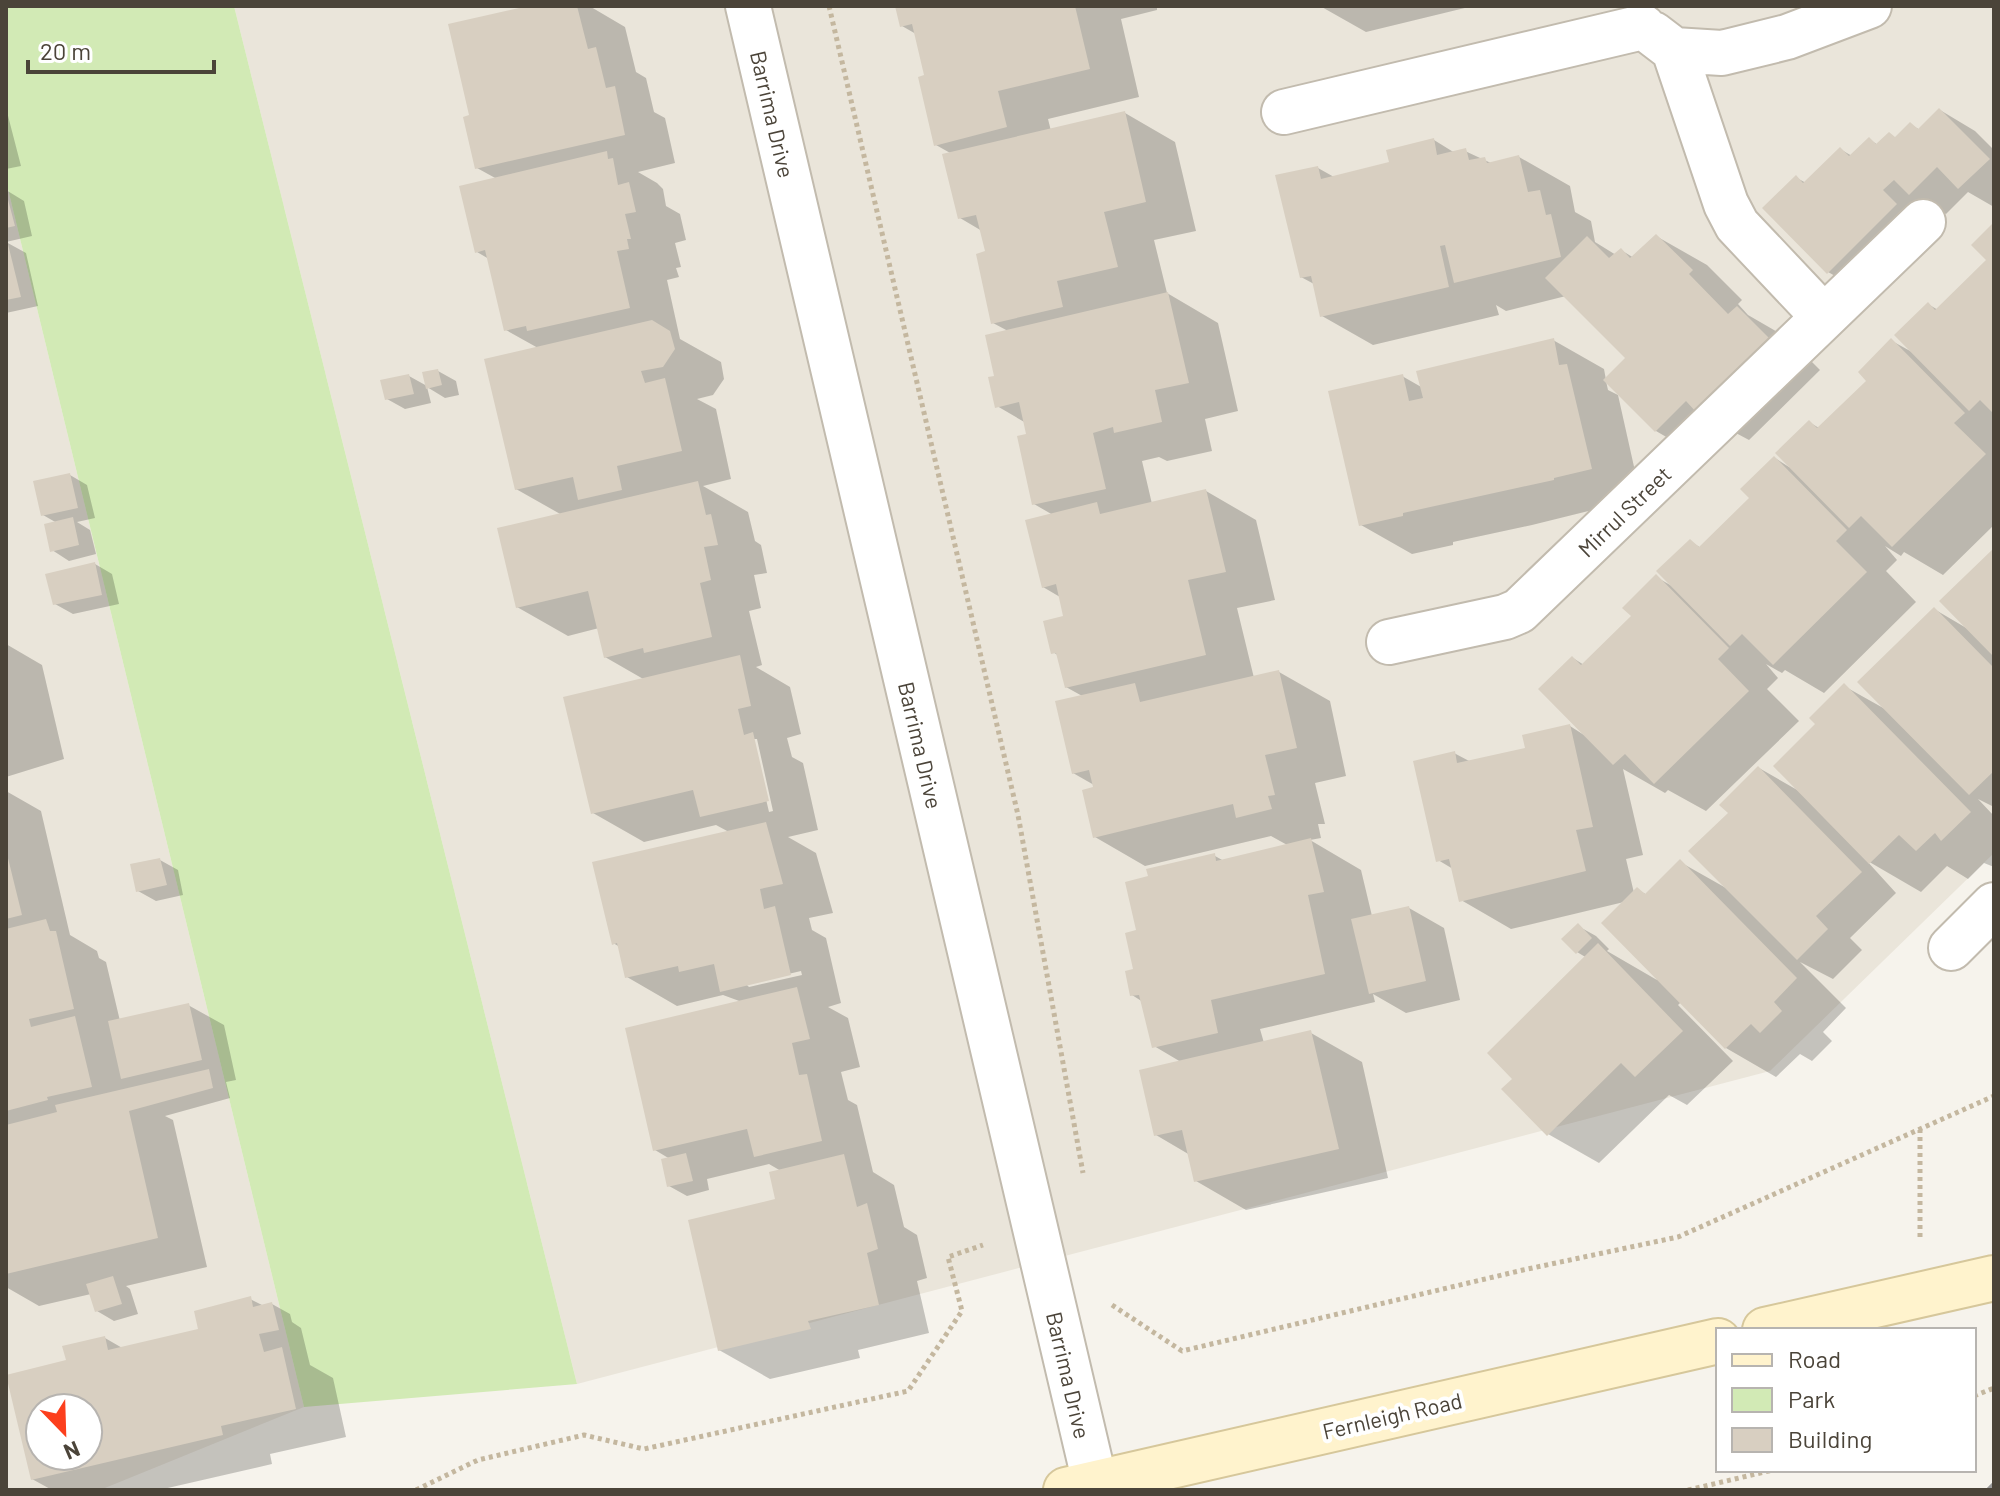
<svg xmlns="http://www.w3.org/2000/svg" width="2000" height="1496" viewBox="0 0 2000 1496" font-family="Barlow,sans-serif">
<rect width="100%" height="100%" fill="#f6f3ec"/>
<!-- residential -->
<path fill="#eae5da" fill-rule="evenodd" d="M234,6H1994V853L1770,1071L577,1384Z
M6,181L304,1407L100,1490H6ZM40,1408H88V1456H40Z"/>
<!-- green -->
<path fill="#d2eab5" d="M6,6H234L577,1384L304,1407L6,181Z"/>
<!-- shadow -->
<path fill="#0003" fill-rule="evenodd" d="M516,6H596L591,7L625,27L636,72L646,78L654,112L665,118L675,163L638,172L657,183L663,189L666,206L680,214L686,240L675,243L681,267L676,268L679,277L667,280L680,339L721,362L724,379L713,395L697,399L716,409L731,479L703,486L748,512L755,541L761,545L767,573L754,575L761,608L749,611L762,665L756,667L790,687L801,734L787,738L792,757L803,763L818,830L788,837L816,853L833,913L809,918L812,930L826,938L841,1003L828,1007L848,1018L860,1067L841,1072L848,1100L857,1105L873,1172L894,1185L904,1227L917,1235L927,1278L917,1281L929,1333L858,1350L860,1358L770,1379L719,1350L777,1200L781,1171L769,1164L707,1179L709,1190L687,1196L669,1186L670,1159L655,1150L742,1002L723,995L677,1006L627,977L620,947L613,943L729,832L716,825L644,842L593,813L645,680L605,657L599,628L568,636L517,607L562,515L516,489L538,348L506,330L489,259L477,252L497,179L477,168L472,117L522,10ZM752,739H757L773,811L769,812ZM801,971L802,975L749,987L746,984Z
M897,6H1157V10L1121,19L1139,97L1048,119L1051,131L1125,113L1175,142L1196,231L1154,240L1167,293L1218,323L1238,411L1205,419L1212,451L1167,461L1159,457L1142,461L1152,504L1206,491L1256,520L1275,600L1237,608L1254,678L1279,672L1330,701L1346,776L1315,783L1325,824H1318L1321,838L1310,840L1361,870L1372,916L1409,908L1444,928L1460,1000L1406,1013L1373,994L1375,1002L1260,1029L1264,1043L1311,1033L1362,1062L1388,1178L1246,1210L1196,1181L1190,1155L1156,1135L1181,1062L1154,1046L1143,1002L1132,995L1138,931L1215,856L1224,861L1289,846L1271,836L1145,866L1095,837L1094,785L1073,773L1084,697L1066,687L1059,656L1053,652L1065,617L1060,597L1043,587L1053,515L1034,504L1026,423L997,406L996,377L1008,331L993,323L988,253L982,231L960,218L952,154L936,145L927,76L916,34L902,26Z
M1320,6H1473L1366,32Z
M6,108L21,166L6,169Z
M1940,110L1975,131L1994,150V207L1968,192L1946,214L1926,203L1864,292L1828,272L1797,178L1806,183L1840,149L1852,156L1869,139L1878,145L1896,138L1910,124L1920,130Z
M1434,140L1455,153L1465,151L1493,164L1519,157L1570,186L1575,212L1591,221L1595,242L1616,255L1621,250L1634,258L1656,236L1707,265L1742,300L1738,304L1748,315L1788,338L1820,370L1749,440L1734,432L1706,460L1656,431L1606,381L1608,390L1618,395L1641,498L1532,525L1453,542V545L1412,554L1361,525L1402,376L1423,388L1553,340L1604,369L1606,380L1628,358L1566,296L1506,311L1496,305L1499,315L1373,345L1322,316L1314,284L1301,277L1318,168L1334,177L1391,164Z
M6,190L24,201L32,236L6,242L26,253L38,306L6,313Z
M1994,225V525L1943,575L1904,552L1901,556L1885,546L1897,560L1886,571L1916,602L1824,693L1785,670L1782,673L1766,664L1778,678L1767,689L1799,721L1706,811L1668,790L1665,793L1623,769L1643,855L1626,859L1634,893L1637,889L1647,895L1680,862L1726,888L1731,813L1759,768L1799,791L1818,724L1844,686L1885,709L1934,609L1968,629L1994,551V807L1978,799L1994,816V867L1984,863L1968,879L1947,866L1921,892L1866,860L1896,893L1850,938L1862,950L1833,979L1800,962L1846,1008L1823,1032L1832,1041L1812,1061L1800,1054L1776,1077L1726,1048L1681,1002L1678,1005L1733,1061L1687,1105L1669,1095L1599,1163L1548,1134L1515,1079L1587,958L1577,952L1578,926L1596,936L1609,949L1607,951L1657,980L1624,902L1511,929L1461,900L1453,869L1438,860L1454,753L1471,762L1527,749L1570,726L1584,735L1573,658L1584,665L1634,616L1656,577L1672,586L1690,541L1701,548L1752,498L1775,458L1789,467L1809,422L1819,428L1869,381L1892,341L1912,352L1928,304L1938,310L1988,260Z
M438,371L456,381L459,395L445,398L427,387L431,403L405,409L387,399L409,376L427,386Z
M70,475L87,485L95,518L77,522L90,530L96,554L69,561L52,550L57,523L43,515Z
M95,564L112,574L119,604L73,614L55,604Z
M6,644L42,665L64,759L6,777Z
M6,791L41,811L70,935L97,951L99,958L106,962L120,1021L188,1005L224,1025L236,1080L226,1082L230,1098L165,1116L173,1120L207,1267L126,1286L130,1289L138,1314L114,1321L97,1311L91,1294L39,1306L6,1287Z
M160,860L178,870L183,895L156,901L138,891Z
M250,1299L264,1306L272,1304L290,1314L292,1322L301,1328L310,1365L333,1378L346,1437L270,1454L272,1464L159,1490H52L32,1479L8,1376L68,1362L105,1338L124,1349L200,1330ZM40,1408H88V1456H40Z"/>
<!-- building -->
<path fill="#d8cfc1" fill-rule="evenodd" d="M528,6H577L588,49L596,47L606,88L615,86L625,135L475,169L463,117L469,115L448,24Z
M895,6H1075L1090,69L998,91L1007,127L934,146L918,77L924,75L912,24L900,27Z
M1939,108L1990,159L1958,189L1937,167L1909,195L1894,180L1883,190L1897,204L1827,274L1762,208L1796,175L1803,183L1840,147L1849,156L1869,137L1876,144L1889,132L1895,137L1910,122L1918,129Z
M1125,111L1146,202L1104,212L1118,267L1057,281L1063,307L991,324L976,254L985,251L976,215L958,219L942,154Z
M1434,138L1437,155L1466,148L1469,160L1485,157L1487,163L1519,155L1528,192L1540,190L1546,215L1551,214L1561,257L1454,283L1445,245L1440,246L1449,287L1320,317L1311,276L1300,278L1275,175L1318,166L1321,179L1389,162L1386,150Z
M607,151L608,159L613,158L618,185L629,182L636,212L625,214L631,239H627L629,249L617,251L630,308L527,331L526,326L504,331L485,250L475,253L459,186Z
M6,192L15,226L6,228Z
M1994,222V414L1980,400L1969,411L1894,335L1928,302L1935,310L1986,260L1971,245Z
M1656,234L1693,270L1689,274L1728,314L1737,306L1771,340L1697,413L1686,401L1655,432L1603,380L1625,358L1545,278L1587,236L1609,258L1621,248L1630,258Z
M6,236L21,297L6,300Z
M1168,292L1189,383L1155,390L1162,422L1114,433L1113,427L1093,433L1106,489L1032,505L1017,436L1026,434L1019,402L995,408L988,377L994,376L985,335Z
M652,320L670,331L675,349L663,367L641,371L645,383L665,378L682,451L617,466L622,490L578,500L573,477L515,490L484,359Z
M1554,338L1559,365L1567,364L1592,469L1554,478V480L1403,513V516L1359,526L1328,391L1403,374L1409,401L1423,398L1416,371Z
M1891,338L1965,413L1954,423L1986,454L1892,547L1861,516L1849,528L1775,453L1809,420L1817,428L1866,381L1858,372Z
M438,369L442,385L426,389L422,372Z
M409,374L414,394L385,400L380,380Z
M1774,456L1847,530L1836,541L1867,572L1773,665L1742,634L1730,646L1656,571L1690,539L1699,547L1749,498L1740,489Z
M70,473L78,508L41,516L33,481Z
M698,481L706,515L711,514L718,545L704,547L711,580L700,583L712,637L644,653L643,648L604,658L588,591L516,608L497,528Z
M1206,489L1226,572L1188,580L1206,655L1065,688L1056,653L1051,654L1043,621L1063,616L1056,584L1042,588L1025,520L1097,502L1100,514Z
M73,517L79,545L50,552L44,524Z
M1994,548V657L1939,601Z
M95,562L102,595L53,605L45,574Z
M1656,574L1729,648L1718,659L1749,691L1654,784L1625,754L1613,765L1538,689L1572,656L1581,665L1631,616L1622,608Z
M1934,607L1994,668V771L1969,795L1857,682Z
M740,655L751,706L738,709L744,735L753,732L769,801L700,817L693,790L591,814L563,697Z
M1279,670L1297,748L1265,755L1275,795L1268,796L1272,809L1236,818L1233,804L1093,838L1082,790L1093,787L1089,770L1072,774L1055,701L1135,683L1140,702Z
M1844,683L1971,812L1941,841L1935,833L1916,851L1899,835L1869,864L1773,766L1815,724L1809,718Z
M1570,724L1593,827L1576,830L1586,871L1459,902L1449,859L1436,862L1413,761L1455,751L1457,763L1525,748L1522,735Z
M1758,766L1862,872L1816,916L1828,929L1797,960L1688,851L1728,813L1719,805Z
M766,822L783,884L760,889L764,909L775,906L791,975L720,992L714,964L679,972L678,966L625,978L617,943L612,945L592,862Z
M1311,838L1324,892L1308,895L1325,974L1211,1000L1218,1033L1152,1048L1139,995L1130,996L1125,971L1133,969L1125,933L1136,930L1125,882L1148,876L1146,869L1215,853L1216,861Z
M6,850L22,915L6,919Z
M160,858L167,885L136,892L130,864Z
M1680,859L1797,978L1774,1002L1782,1011L1760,1033L1751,1024L1725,1049L1601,923L1637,887L1645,894Z
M1409,906L1426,981L1369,994L1351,919Z
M46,919L50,931H56L74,1009L29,1019L31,1027L75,1016L92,1087L47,1097L48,1100L6,1111V929Z
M1578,923L1592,938L1576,954L1561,939Z
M1598,943L1683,1031L1635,1077L1621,1063L1547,1136L1501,1089L1512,1079L1487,1053Z
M797,987L810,1039L792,1043L799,1075L807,1074L822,1141L754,1157L747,1129L653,1151L625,1028Z
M189,1003L202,1060L121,1079L108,1021Z
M1311,1030L1339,1149L1194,1182L1182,1130L1154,1136L1139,1070Z
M209,1069L213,1088L129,1111L158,1238L6,1274V1125L57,1112L55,1105Z
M686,1153L693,1181L667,1187L661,1159Z
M844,1154L857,1207L867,1203L878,1249L867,1253L879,1305L808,1321L811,1329L718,1351L688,1220L775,1199L769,1172Z
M113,1276L122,1304L95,1312L86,1284Z
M251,1296L253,1307L272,1302L279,1330L259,1334L264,1352L282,1347L296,1409L221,1426L223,1435L31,1480L6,1375L66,1360L62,1346L105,1336L108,1350L198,1329L194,1311ZM40,1408H88V1456H40Z"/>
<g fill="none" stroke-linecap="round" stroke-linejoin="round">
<defs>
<path id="street" d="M748,6L1095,1483
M1653,34L1674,50L1722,53L1787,37L1869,6
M1674,50L1726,204L1737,225L1823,316
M1284,112L1643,27
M1389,642L1505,617L1519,611L1923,222
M1951,948L1994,905"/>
<path id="secondary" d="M1765,1330L1994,1278
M1066,1490L1718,1341"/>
</defs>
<!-- street casing -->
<use href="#street" stroke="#c2bbae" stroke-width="48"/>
<!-- secondary casing -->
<use href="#secondary" stroke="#d6c79b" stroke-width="48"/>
<!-- path -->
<path stroke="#c4b79f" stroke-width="5" stroke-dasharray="4 4" stroke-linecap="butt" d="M829,6L1018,815L1083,1173
M1920,1237V1130
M1112,1305L1182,1351L1523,1270L1678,1237L1994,1096
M1974,1396L1994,1388
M416,1490L478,1460L584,1435L644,1449L908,1391L962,1311L948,1257L983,1245
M1688,1490L1773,1470"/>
<!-- street -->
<use href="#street" stroke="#fff" stroke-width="44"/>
<!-- secondary -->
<use href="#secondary" stroke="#fff3cd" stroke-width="44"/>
<!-- rail -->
<path stroke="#9a9a9a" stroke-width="6" stroke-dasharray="10 10" stroke-linecap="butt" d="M1989,1490L1994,1485"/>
</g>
<g text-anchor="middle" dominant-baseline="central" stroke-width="8" stroke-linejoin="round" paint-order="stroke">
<!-- street labels -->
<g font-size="22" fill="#4b4439" stroke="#fff">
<text transform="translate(773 114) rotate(77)">Barrima Drive</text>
<text transform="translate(1624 511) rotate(-44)">Mirrul Street</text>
<text transform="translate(921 745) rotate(77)">Barrima Drive</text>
<text transform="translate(1069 1375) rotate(77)">Barrima Drive</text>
<text transform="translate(1392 1415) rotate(-13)">Fernleigh Road</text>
</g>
</g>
<!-- border -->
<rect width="2000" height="1496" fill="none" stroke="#4b4439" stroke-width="16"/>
<!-- legend -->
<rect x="1716" y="1328" width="260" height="144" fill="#ffffff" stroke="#b7b4b0" stroke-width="2"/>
<rect x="1732" y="1354" width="40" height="12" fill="#fff3cd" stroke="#b7b4b0" stroke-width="2"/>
<text x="1788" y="1368" font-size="24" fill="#4b4439">Road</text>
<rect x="1732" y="1388" width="40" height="24" fill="#d2eab5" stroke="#b7b4b0" stroke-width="2"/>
<text x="1788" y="1408" font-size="24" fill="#4b4439">Park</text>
<rect x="1732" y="1428" width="40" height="24" fill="#d8cfc1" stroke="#b7b4b0" stroke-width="2"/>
<text x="1788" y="1448" font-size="24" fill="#4b4439">Building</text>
<!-- north arrow -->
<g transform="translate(64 1432) rotate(157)"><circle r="38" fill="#ffffff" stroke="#b7b4b0" stroke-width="2"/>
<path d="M0-6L14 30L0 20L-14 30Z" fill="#fc3f1d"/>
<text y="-12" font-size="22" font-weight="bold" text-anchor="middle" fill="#4b4439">N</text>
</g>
<!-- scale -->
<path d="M28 60v12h186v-12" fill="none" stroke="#4b4439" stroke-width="4"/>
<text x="40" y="60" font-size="24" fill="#4b4439" stroke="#ffffff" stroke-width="6" paint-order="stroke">20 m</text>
</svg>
